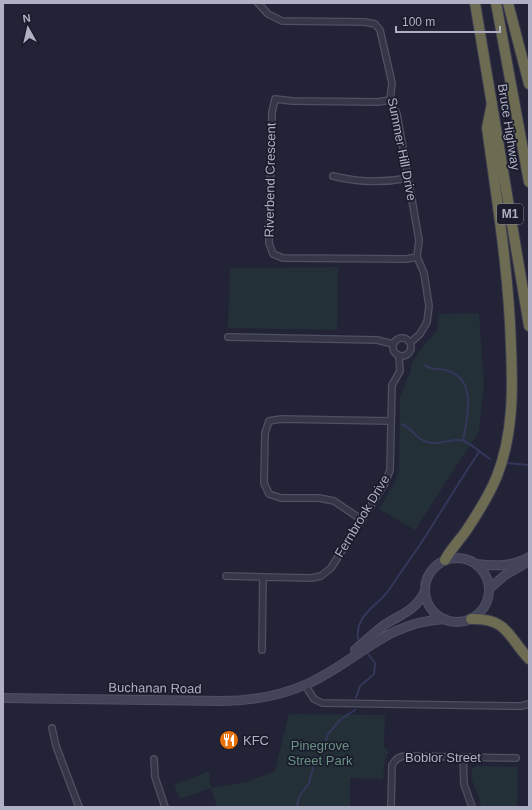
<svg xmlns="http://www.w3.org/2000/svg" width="532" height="810" viewBox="0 0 532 810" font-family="Helvetica,sans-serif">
<rect width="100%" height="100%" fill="#222336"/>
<!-- green -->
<path fill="#243038" d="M338,267L337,330L228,328L230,268Z
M479,313L484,385L479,431L415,530L379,509L395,482L399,471L400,396L410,373L412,363L418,353L437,330L439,314Z
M289,714L385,715L384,747L389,752L385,759L383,779L350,778V807H217L211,788L180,799L174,785L209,771L211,788L247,782L275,771Z
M476,766L518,767L517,807H481C480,792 469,785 472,769Z"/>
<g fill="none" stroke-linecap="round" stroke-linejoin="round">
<!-- stream -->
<path stroke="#34375b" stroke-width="2" d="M425,365C431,371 441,368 449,371C477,381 467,418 463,441
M402,424C412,428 416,439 427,442C439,446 454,437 464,441C473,445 482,454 490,459
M506,463L529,465
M358,639C355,615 376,607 389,590C401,571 415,553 427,534C444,507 461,479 479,452
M356,698L360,686L374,674L375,663L368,654
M297,807L299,797L309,783L314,764L323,750L328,734L341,719L355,710"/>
<defs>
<path id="minor" d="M258,3L268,14L282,21L365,22L375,24L380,30L392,83L390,100L397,114L419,240L417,257L424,273L429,306L427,322L420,334L410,343
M390,100L378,102L292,101L275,99L272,112L269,243L273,254L283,258L406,259L417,257
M333,176C357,182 384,183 408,178
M228,337L377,340L393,344
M393 347a9 9 0 1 1 18 0a9 9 0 1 1-18 0Z
M362,520L334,501L319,498H281L269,494L264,483L265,433L269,421L281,419L390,421
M226,576L311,578L321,576L331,568L385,483L390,470L392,385L400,371L399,357
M262,650L263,577
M305,685L314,699L322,703L511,706H521L529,704
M52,728L56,746L79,807
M463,757L464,784L472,807
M154,759L155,777L165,807
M391,807L392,765C395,760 399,756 405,756L516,758"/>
<path id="secondary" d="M425 590a32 32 0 1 1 64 0a32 32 0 1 1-64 0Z
M476,564C494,566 512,567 529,557
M489,589L505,575L528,562
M355,650C364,642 373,634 383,626C400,614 415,612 425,591
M3,698L221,701C249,701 279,696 305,685C356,663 384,622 445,619"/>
<path id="motorway" d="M475,3L529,326
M496,3L529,182
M508,3L529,84
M445,560C450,550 459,541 466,531C478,513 489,496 497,476C513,435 513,391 511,347C509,273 497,201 487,128L492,103
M471,619C508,618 508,637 529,659"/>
</defs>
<!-- minor casing -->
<use href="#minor" stroke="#4f5062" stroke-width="8"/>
<!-- secondary casing -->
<use href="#secondary" stroke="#4f5062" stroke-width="10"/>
<!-- motorway casing -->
<use href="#motorway" stroke="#3c3d4f" stroke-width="12"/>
<!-- minor -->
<use href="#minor" stroke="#353647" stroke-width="5.5"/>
<!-- secondary -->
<use href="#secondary" stroke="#43445a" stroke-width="8"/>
<!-- motorway -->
<use href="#motorway" stroke="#6d6b52" stroke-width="10"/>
</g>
<!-- icons -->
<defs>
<symbol id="restaurant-disc" viewBox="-11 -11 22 22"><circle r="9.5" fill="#e8710a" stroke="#1a1c2c"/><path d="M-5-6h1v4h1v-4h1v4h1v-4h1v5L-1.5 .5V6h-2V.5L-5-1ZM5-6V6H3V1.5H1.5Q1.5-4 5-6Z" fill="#fff"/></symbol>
</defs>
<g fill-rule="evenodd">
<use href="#restaurant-disc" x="218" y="729" width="22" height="22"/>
</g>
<g text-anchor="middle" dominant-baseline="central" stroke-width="3.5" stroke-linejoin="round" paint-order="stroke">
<!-- shield labels -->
<rect fill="#1a1c2c" stroke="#828496" stroke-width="1" x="497" y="204" width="26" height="20" rx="3"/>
<g font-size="12" font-weight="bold" fill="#afb0c4">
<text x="510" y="214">M1</text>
</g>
<!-- street labels -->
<g font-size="13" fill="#afb0c4" stroke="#1a1c2c">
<text transform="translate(509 127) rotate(81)">Bruce Highway</text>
<text transform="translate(402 149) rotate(79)">Summer Hill Drive</text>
<text transform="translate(270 180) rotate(-89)">Riverbend Crescent</text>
<text transform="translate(362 516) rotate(-59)">Fernbrook Drive</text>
<text transform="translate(155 688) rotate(1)">Buchanan Road</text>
<text x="443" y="757">Boblor Street</text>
</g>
<!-- poi labels -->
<g font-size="13" fill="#afb0c4" stroke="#1a1c2c" text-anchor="start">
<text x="243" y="740">KFC</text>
</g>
<!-- park labels -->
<g font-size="13" fill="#689281" stroke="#1a1c2c">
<text x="320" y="745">Pinegrove<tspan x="320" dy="15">Street Park</tspan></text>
</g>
</g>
<!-- border -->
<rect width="532" height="810" fill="none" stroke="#afb0c4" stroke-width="8"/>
<!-- north arrow -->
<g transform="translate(28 28) rotate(352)" stroke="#1a1c2c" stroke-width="3" paint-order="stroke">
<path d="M0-3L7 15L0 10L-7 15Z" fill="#afb0c4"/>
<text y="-6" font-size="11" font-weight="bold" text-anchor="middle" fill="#afb0c4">N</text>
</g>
<!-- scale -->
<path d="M396 26v6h104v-6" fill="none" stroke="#afb0c4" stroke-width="2"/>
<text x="402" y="26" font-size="12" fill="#afb0c4" stroke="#1a1c2c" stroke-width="3" paint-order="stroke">100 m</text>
</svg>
